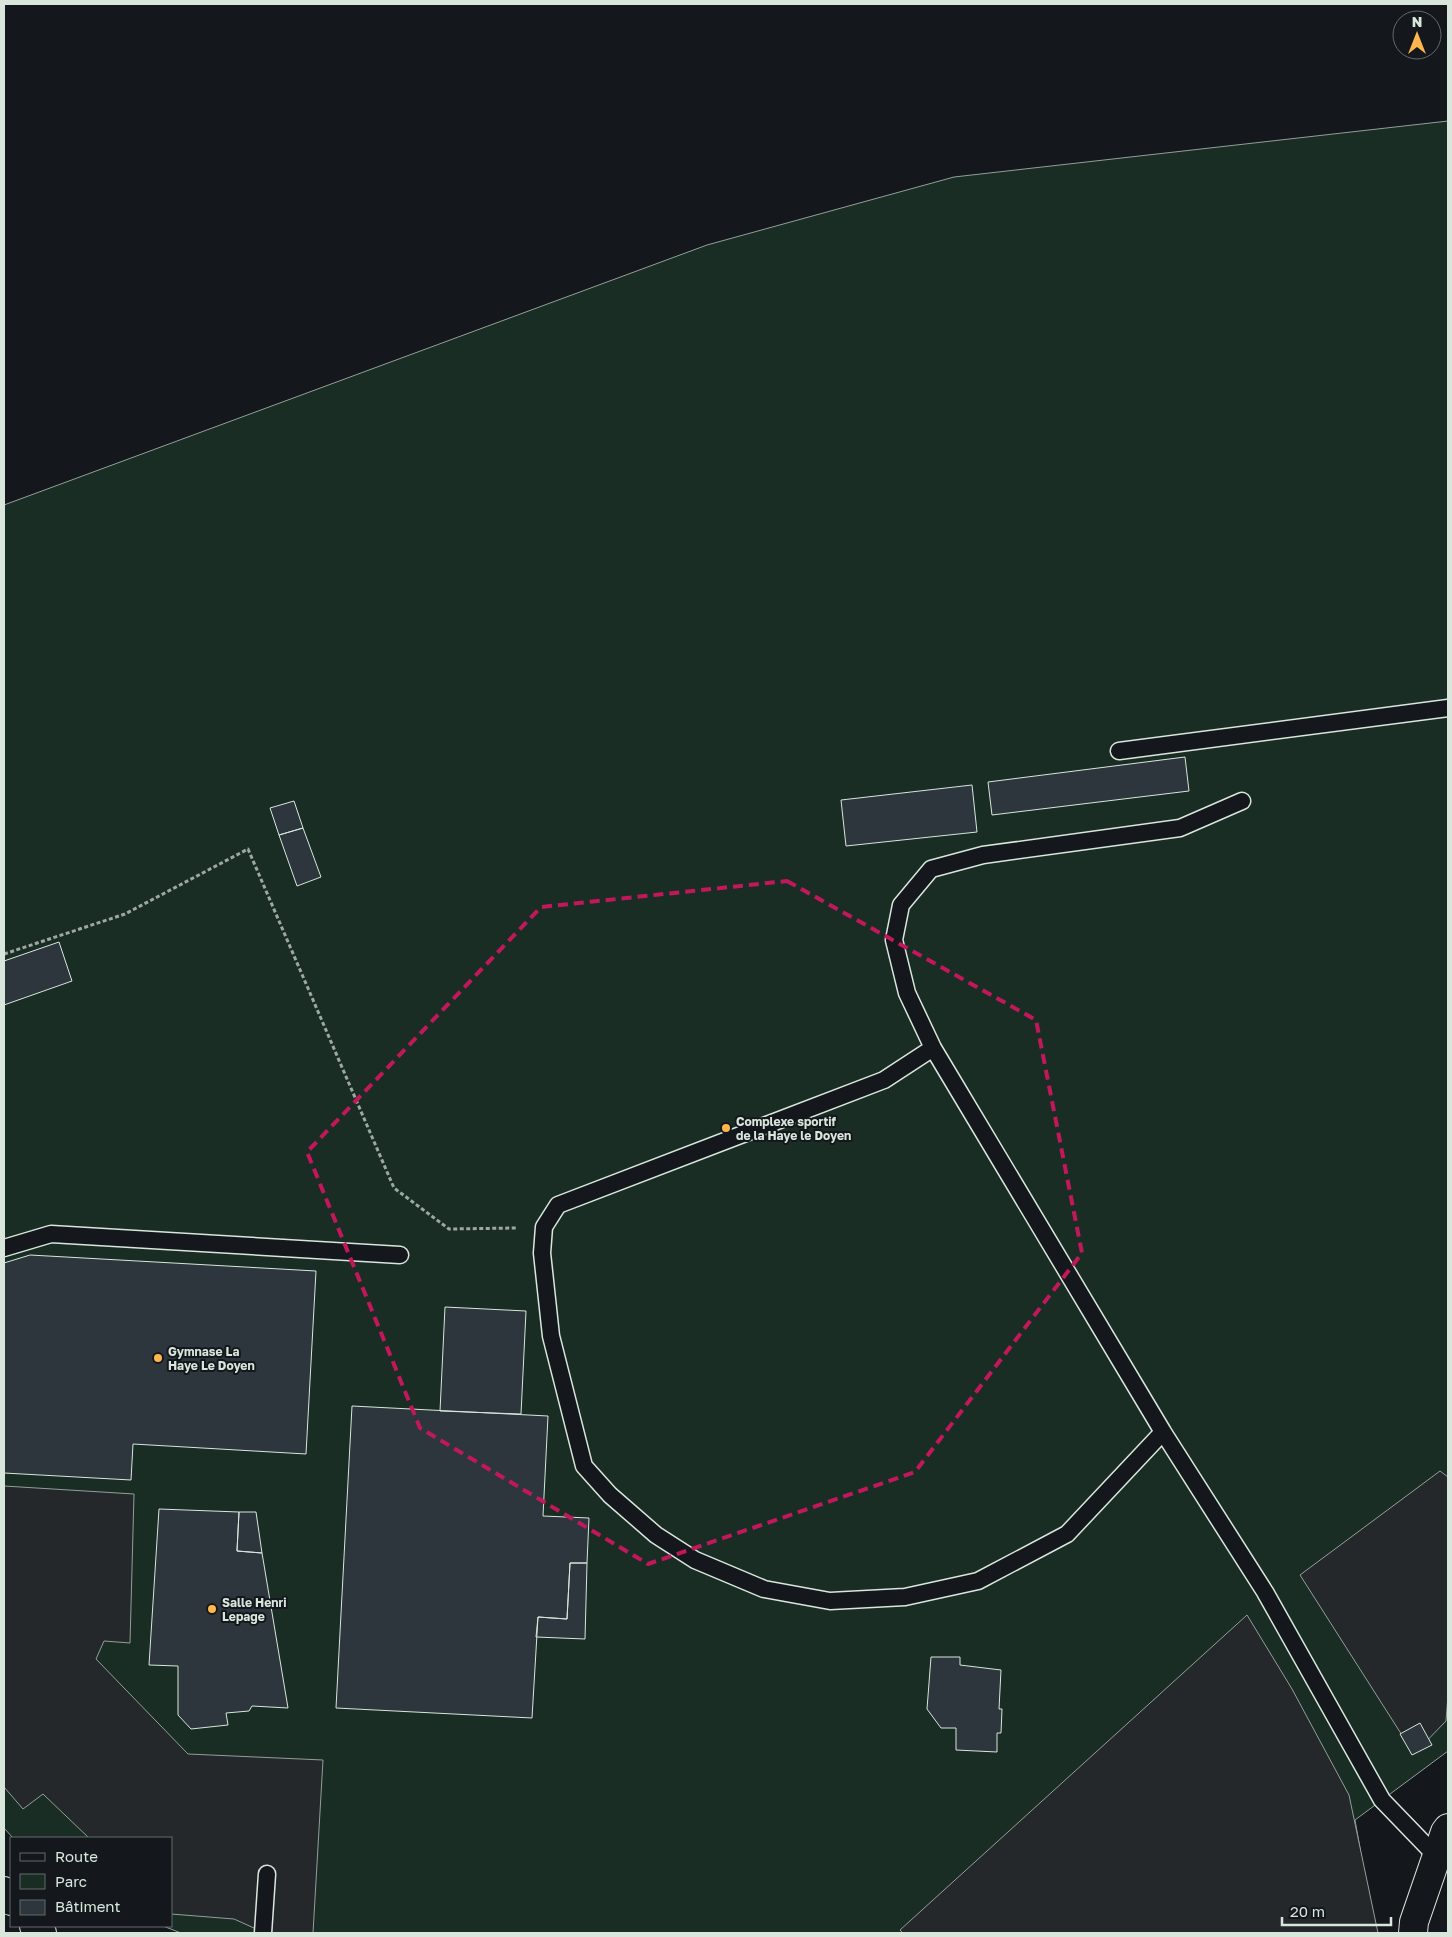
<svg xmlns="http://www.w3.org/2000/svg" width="1452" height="1937" viewBox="0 0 1452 1937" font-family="'Golos Text',sans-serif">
<rect width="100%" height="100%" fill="#14181c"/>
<!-- green -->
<path fill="#1a2d24" stroke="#939e99" d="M1448,121V1751L1355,1820L1375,1933H181L163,1926H171V1838H13L4,1828V505L707,245L954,177Z"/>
<!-- parking -->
<path fill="#24282b" stroke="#939e99" d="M1440,1471L1448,1477V1695L1446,1721L1414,1754L1300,1575Z
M4,1486L134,1494L130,1643L104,1641L96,1659L188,1754L323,1760L313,1933H265L234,1919L171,1914V1838H89L43,1794L23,1809L4,1787Z
M1247,1615L1292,1689L1349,1795L1378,1933H903L900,1930Z"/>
<!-- building -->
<path fill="#2c363c" stroke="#d8e6dc" d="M1185,757L1189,791L992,815L988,782Z
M972,785L977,832L846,846L841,800Z
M294,801L303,828L279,835L270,808Z
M303,828L321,877L297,886L279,835Z
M59,942L72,981L4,1005V961Z
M30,1255L316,1271L306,1454L133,1444L131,1480L4,1473V1263Z
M445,1307L526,1311L521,1414L440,1411Z
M352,1406L548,1416L543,1516L589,1518L587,1563H570L567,1619L538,1617L532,1718L336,1708Z
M159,1509L239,1512L237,1551L262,1553L288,1708L252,1706L249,1711L226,1713L228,1725L191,1729L178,1715V1666L149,1665Z
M239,1512H256L262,1553L237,1551Z
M570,1563H587L585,1639L536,1637L538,1617L567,1619Z
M931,1657H960V1665L1001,1670L999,1709H1002L1001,1733H997V1752L956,1750V1728H941L927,1709Z
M1420,1723L1432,1745L1412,1755L1400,1734Z"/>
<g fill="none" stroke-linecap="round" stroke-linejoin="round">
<defs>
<path id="lane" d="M1119,751L1448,708
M1242,801L1180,828L983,855L931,869L901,905L894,940L907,993L933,1048L1163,1432L1265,1592L1382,1800L1437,1857
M933,1048L884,1080L558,1205L544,1227L542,1253L551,1336L584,1466L610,1495L656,1535L695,1560L764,1589L830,1601L905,1597L978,1581L1067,1534L1163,1432
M4,1248L51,1234L400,1255
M263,1933L267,1874"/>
<path id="street" d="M4,1891L11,1901
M34,1926L42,1933
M1413,1933L1414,1922L1445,1832L1448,1828"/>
</defs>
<!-- lane casing -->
<use href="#lane" stroke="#d8e6dc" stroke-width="19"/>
<!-- street casing -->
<use href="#street" stroke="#d8e6dc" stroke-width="30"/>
<!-- path -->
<path stroke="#9da8a2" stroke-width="3" stroke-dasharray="4 2.5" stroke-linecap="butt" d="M4,954L125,914L248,849L394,1188L449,1229L516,1228"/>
<!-- lane -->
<use href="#lane" stroke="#14181c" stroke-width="16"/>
<!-- street -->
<use href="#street" stroke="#14181c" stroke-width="28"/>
</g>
<!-- marked area -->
<path fill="none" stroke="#c2185b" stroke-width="4" stroke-dasharray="10 6" stroke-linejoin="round" d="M787,881L1036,1020L1082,1253L915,1472L648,1564L420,1428L307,1152L541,907Z"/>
<!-- markers -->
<g fill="#ffb74d" stroke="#14181c" stroke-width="2">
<circle cx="726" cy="1128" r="5"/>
<circle cx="158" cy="1358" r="5"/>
<circle cx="212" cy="1609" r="5"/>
</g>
<g text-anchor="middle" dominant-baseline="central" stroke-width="4" stroke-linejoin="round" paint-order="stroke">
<!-- poi labels -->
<g font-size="12" font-weight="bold" fill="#d8e6dc" stroke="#14181c" text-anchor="start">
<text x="736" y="1121">Complexe sportif<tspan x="736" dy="14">de la Haye le Doyen</tspan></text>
<text x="168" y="1351">Gymnase La<tspan x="168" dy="14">Haye Le Doyen</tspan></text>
<text x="222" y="1602">Salle Henri<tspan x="222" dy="14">Lepage</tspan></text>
</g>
</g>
<!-- border -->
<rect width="1452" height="1937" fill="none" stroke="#d8e6dc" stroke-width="10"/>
<!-- legend -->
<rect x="10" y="1837" width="162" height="90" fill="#14181c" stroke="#626a69"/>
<rect x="20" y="1853" width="25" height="8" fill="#14181c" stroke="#626a69"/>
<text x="55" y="1862" font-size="15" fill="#d8e6dc">Route</text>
<rect x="20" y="1874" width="25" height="15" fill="#1a2d24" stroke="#626a69"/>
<text x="55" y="1887" font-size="15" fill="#d8e6dc">Parc</text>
<rect x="20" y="1900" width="25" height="15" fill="#2c363c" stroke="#626a69"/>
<text x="55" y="1912" font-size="15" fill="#d8e6dc">Bâtiment</text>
<!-- north arrow -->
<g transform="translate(1417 35)"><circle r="24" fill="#14181c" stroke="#626a69"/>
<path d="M0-4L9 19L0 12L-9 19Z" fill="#ffb74d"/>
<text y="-8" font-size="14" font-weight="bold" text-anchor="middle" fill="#d8e6dc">N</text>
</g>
<!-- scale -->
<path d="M1282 1917v8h109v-8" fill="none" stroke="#d8e6dc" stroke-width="2.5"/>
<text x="1290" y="1917" font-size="15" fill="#d8e6dc" stroke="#14181c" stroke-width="4" paint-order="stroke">20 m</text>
</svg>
